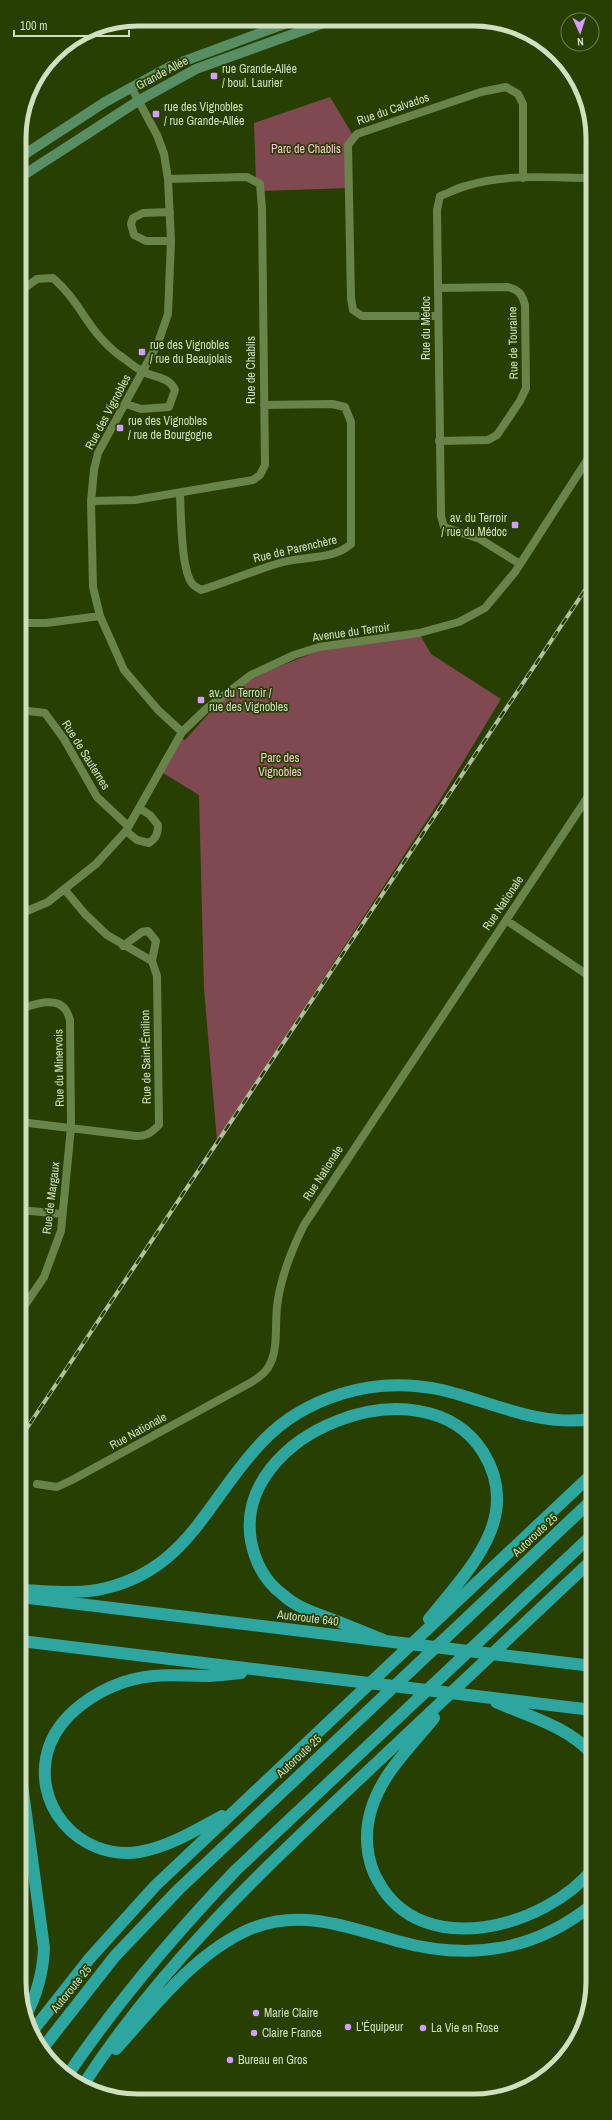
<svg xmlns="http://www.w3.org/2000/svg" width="612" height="2120" viewBox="0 0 612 2120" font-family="'Archivo Narrow',sans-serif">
<rect width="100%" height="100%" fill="#283f02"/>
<!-- green -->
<path fill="#804952" d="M330,97L354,137L348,145L349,188L261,191L256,182L254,123Z
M419,633L431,654L501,699L440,800L217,1141L204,989L199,795L163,773L179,738L185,740L230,690L273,669L321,650Z"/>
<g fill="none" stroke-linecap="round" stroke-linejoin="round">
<!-- street -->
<path stroke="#69844b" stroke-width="8" d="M131,87L157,135L164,154L168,179L171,241L168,314L158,343L98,453L94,470L91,501L93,587L100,616L124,670L158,710L182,732
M170,212L143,213L133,218L131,224L134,235L146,241H171
M438,288L508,287C519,290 522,294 525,305L526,388L520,401L497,435L488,440L439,441
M19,292L37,279L53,278C81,302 88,332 119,355C127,360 134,367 142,371C154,378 169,376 175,390L169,407L141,409L126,404
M438,316H362L353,310L351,298L348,145L357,134L481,92L506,87L518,94L523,104V178
M20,383L22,398L20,405
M180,494C181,514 181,566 191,582C193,586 198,588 201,590C229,581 255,570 283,562C305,556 333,560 351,544V422L345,407L332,404L264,405
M91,501L135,500L253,480L260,475L265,465L262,209L260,184L247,177L168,179
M520,564L480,539L444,527L441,516L437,210L440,196C449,193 457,188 466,186C505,173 550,178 591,178
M20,623H46L100,616
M20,710L45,713L64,739L97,797L128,826
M126,831L137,840L149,843C156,838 158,834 158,825L150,815L139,808
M20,914L48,902L96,864L126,831L182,732L206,709L251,675L294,655L319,647L419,633L459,622L485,608L515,572L591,454
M506,920L592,978
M123,946L142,932L148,931L156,941L152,961
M20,1009C33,1005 55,996 65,1009C67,1011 69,1017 70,1020L71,1127L61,1231L44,1277L21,1311
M20,1122L136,1136C147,1136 151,1133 159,1125L157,976L152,961L107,935L85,914L65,890
M20,1210L62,1214
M37,1484L57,1487L72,1480L250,1383C259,1378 267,1372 271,1362C278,1346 275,1324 277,1307C280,1279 291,1251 304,1225L591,792"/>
<!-- secondary -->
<path stroke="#578e64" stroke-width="10" d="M19,158L105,102L171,66L295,20
M19,178L138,101L196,69L332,20"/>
<!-- highway -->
<path stroke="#2da69f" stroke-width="12" d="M21,1590C49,1591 79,1595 106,1588C190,1568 209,1496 263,1441C284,1419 312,1403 341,1394C373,1384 409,1383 442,1390C492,1402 539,1427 592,1419
M21,1597L592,1666
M21,1641L592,1710
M386,1641C369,1634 352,1627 334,1620C315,1613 297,1608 282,1594C265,1581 255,1562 251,1541C232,1433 424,1358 483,1452C524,1518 467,1571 429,1619
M496,1702C529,1717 568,1726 593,1755
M434,1718C410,1748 382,1773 371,1810C364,1834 366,1860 378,1881C422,1962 545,1927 593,1869
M21,1777L44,1948C43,1973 37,1995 25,2017
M222,1816C196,1830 169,1847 139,1852C79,1861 28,1803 50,1744C62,1714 94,1692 124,1682C150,1673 178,1675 205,1676C217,1676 229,1674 241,1673
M31,2033L90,1958L155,1886L592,1474
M42,2049L115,1956L179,1889L592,1500
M116,2049C155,2006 195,1953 250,1929C301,1908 348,1927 397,1941C469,1961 534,1952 593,1904
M67,2076C117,2002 174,1935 236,1870L592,1535
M82,2087C160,1965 265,1868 369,1770C444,1700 518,1630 592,1560"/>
<defs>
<path id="rail" d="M21,1437L591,581"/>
</defs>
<!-- rail casing -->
<use href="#rail" stroke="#b0c19d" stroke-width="4"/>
<!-- rail -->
<use href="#rail" stroke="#283f02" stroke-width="2.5" stroke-dasharray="8" stroke-linecap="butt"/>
</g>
<!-- markers -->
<g fill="#d39cfd" stroke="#283f02" stroke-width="1.5">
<rect x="210" y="72" width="8" height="8" rx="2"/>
<rect x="152" y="110" width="8" height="8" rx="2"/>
<rect x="138" y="348" width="8" height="8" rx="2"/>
<rect x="116" y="424" width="8" height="8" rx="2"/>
<rect x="511" y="521" width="8" height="8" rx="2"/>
<rect x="197" y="696" width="8" height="8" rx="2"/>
<circle cx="256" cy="2013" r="4"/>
<circle cx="348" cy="2027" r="4"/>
<circle cx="423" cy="2028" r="4"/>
<circle cx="254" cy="2033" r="4"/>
<circle cx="230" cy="2060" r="4"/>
</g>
<g text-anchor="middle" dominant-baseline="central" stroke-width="3.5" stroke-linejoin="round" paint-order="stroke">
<!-- poi labels -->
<g font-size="12" fill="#d0dfc1" stroke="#283f02" text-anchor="start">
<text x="222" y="69">rue Grande-Allée<tspan x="222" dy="14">/ boul. Laurier</tspan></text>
<text x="164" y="107">rue des Vignobles<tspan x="164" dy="14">/ rue Grande-Allée</tspan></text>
<text x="150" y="345">rue des Vignobles<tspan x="150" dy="14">/ rue du Beaujolais</tspan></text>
<text x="128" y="421">rue des Vignobles<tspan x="128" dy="14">/ rue de Bourgogne</tspan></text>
<text x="507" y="518" text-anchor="end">av. du Terroir<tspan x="507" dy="14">/ rue du Médoc</tspan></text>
<text x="209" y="693">av. du Terroir /<tspan x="209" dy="14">rue des Vignobles</tspan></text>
<text x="264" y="2013">Marie Claire</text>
<text x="356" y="2027">L'Équipeur</text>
<text x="431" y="2028">La Vie en Rose</text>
<text x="262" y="2033">Claire France</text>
<text x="238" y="2060">Bureau en Gros</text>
</g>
<!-- street labels -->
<g font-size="12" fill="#d0dfc1" stroke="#283f02">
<text transform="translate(162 73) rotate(-28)">Grande Allée</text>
<text transform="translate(393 109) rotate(-19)">Rue du Calvados</text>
<text transform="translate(426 328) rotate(-90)">Rue du Médoc</text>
<text transform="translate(513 343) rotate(-91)">Rue de Touraine</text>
<text transform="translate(251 370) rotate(-90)">Rue de Chablis</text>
<text transform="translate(108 412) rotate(-62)">Rue des Vignobles</text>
<text transform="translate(295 549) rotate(-13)">Rue de Parenchère</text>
<text transform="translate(351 632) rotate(-8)">Avenue du Terroir</text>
<text transform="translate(86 755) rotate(58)">Rue de Sauternes</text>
<text transform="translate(503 903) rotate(-56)">Rue Nationale</text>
<text transform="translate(146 1057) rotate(-91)">Rue de Saint-Émilion</text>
<text transform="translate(59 1068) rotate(-91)">Rue du Minervois</text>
<text transform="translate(323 1173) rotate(-57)">Rue Nationale</text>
<text transform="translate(51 1198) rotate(-83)">Rue de Margaux</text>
<text transform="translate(138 1431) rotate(-29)">Rue Nationale</text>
<text transform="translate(535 1535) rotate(-43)">Autoroute 25</text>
<text transform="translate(308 1618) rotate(7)">Autoroute 640</text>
<text transform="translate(299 1756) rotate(-43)">Autoroute 25</text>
<text transform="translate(71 1989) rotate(-51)">Autoroute 25</text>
</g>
<!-- park labels -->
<g font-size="12" fill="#f7c7cd" stroke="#283f02">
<text x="306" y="149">Parc de Chablis</text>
<text x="280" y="758">Parc des<tspan x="280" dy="14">Vignobles</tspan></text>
</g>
</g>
<!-- crop -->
<path d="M0 0H612V2120H0ZM138 26H474A112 112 0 0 1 586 138V1982A112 112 0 0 1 474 2094H138A112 112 0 0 1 26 1982V138A112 112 0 0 1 138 26Z" fill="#283f02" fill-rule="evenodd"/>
<path fill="none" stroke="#d0dfc1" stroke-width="5" d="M138 26H474A112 112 0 0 1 586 138V1982A112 112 0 0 1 474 2094H138A112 112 0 0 1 26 1982V138A112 112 0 0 1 138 26Z"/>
<!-- north arrow -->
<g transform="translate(580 32) rotate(177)"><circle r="19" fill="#283f02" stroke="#6b7f4e"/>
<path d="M0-3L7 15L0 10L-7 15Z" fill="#d39cfd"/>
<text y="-6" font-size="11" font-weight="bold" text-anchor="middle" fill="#d0dfc1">N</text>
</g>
<!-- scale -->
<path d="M14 30v6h115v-6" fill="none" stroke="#d0dfc1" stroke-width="2"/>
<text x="20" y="30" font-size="12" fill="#d0dfc1" stroke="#283f02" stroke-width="3" paint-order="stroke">100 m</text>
</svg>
